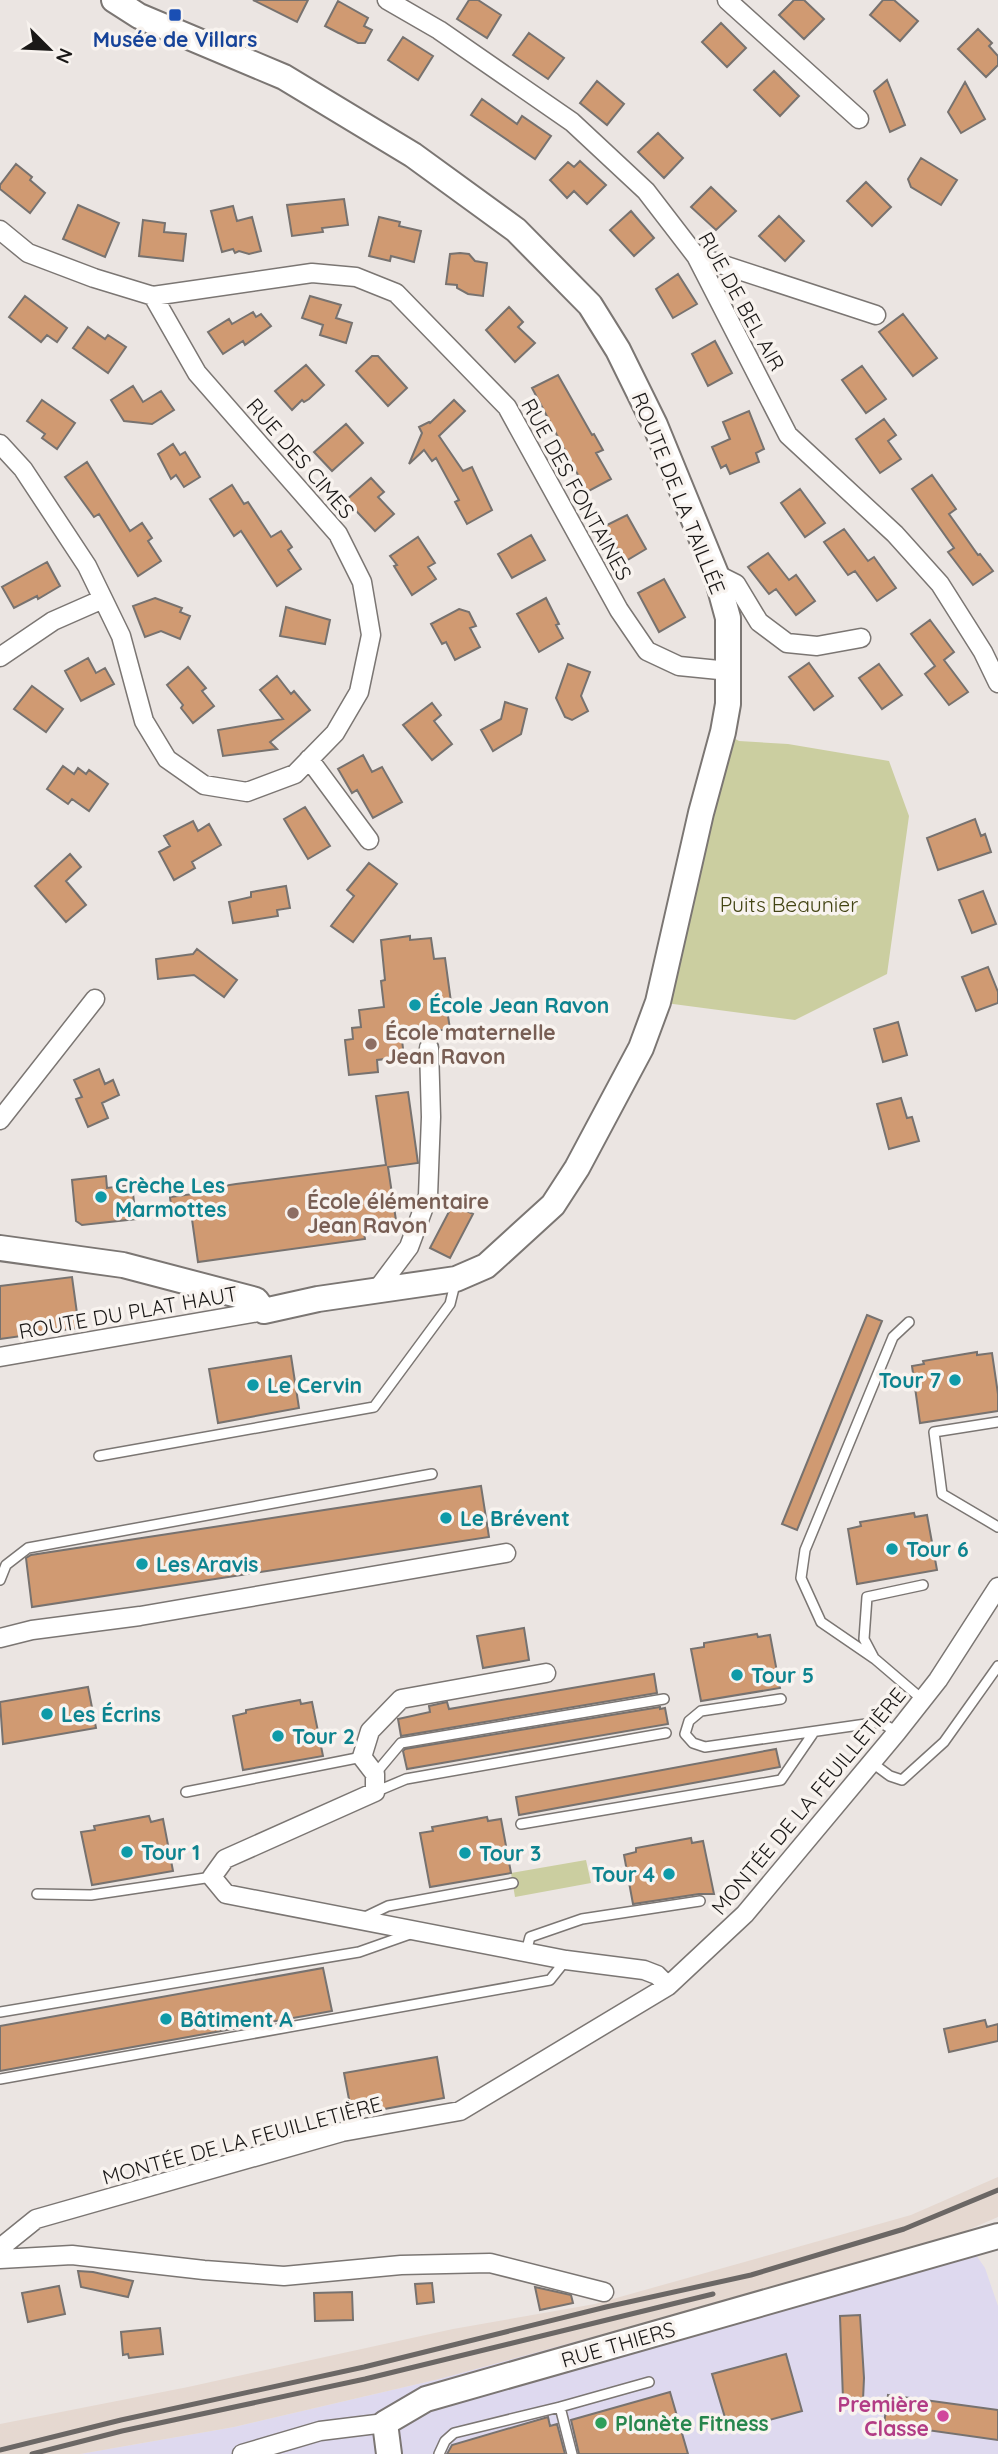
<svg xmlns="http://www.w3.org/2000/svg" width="998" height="2454" viewBox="0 0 998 2454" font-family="Quicksand,sans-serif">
<rect width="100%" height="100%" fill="#ebe5e2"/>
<!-- commercial -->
<path fill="#ded9ef" d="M961,2233L985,2268L998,2306V2454H80L234,2427L439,2379Z"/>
<!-- built -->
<path fill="#e5d8d0" d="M998,2177V2217L961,2233L615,2331L439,2379L234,2427L80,2454H0V2424L188,2387L453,2329L595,2304L911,2215Z"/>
<!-- green -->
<path fill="#cbcea0" d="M723,732L739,741L788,744L889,761L909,816L887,974L795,1020L658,1002Z
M586,1860L591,1883L515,1897L511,1873Z"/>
<!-- building -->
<path fill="#d09a72" stroke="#77726f" stroke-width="2" d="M253,0H308L297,22Z
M469,0H478L501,15L487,38L457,19Z
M794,0H804L824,19L804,39L779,15Z
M883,0H894L918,21L900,41L870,15Z
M338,1L368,18L364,26L372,30L365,43H358L325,26Z
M721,23L746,48L727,67L702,42Z
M978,29L992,43L989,46L998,56V65L986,77L958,49Z
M529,33L564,58L548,79L513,55Z
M403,37L433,56L418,80L388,60Z
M774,71L799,96L780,116L754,90Z
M887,80L905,125L890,132L874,91Z
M597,81L624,104L607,125L580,103Z
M965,82L985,119L961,133L948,112Z
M482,99L517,124L522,116L551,136L535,159L471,115Z
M658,133L683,158L664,178L638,152Z
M921,158L957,180L941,205L911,187L908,179Z
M580,161L606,185L587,204L574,191L567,198L550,180L568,162L574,167Z
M16,164L32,177L30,180L45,193L30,213L0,189V185Z
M866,182L891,207L872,226L847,201Z
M711,187L736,211L716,230L691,207Z
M344,199L348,225L322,228L323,232L292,236L287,205Z
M78,205L119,223L105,257L63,239Z
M233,206L237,221L252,217L261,251L249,254L239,251L235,253L233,249L222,252L211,211Z
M631,211L654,238L634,256L610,230Z
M779,216L804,241L785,261L759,236Z
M379,217L400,222L399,226L421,231L414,262L391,256L390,261L369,256Z
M143,220L165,223L164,232L186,234L183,261L139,256Z
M460,253L469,254L475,261L487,263L483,296L468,294L457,288V285L446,284L450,254Z
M678,274L697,304L673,318L656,289Z
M25,296L67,328L57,342L47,335L41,342L9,317Z
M310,296L341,305L336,318L352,323L346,343L320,335L323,325L302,318Z
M509,307L523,322L518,327L535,343L515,362L486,330Z
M253,312L256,317L261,314L271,326L245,345L243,341L223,354L208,332L229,319L232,324Z
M903,314L937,358L913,376L879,332Z
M88,327L105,339L108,335L126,347L108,373L73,348Z
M715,341L732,373L708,386L692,354Z
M372,356H378L407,388L388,406L356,371Z
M306,365L324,385L309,399L304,402L302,400L292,410L275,391Z
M862,366L886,399L866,413L842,380Z
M558,375L592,435L594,434L603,450L596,453L611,479L587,492L532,388Z
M133,386L143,402L161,391L174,410L152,424L124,421L111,400Z
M42,400L75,423L57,449L42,438L45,434L27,421Z
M454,400L465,411L439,436L463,471L472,467L492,510L467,524L455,502L459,500L436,458L432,461L424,450L409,464L422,433L419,427L429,422L430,423Z
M749,411L764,449L756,453L759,462L730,474L726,465L721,468L712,447L730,439L723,422Z
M884,419L896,435L888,441L901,459L880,473L856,439Z
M346,424L363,443L332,471L314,452Z
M173,444L180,455L185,452L200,477L184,487L176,475L171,479L158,454Z
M87,462L130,531L142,523L152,538L148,541L161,561L138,576L99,514L94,517L65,477Z
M932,475L956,509L949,514L978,555L980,554L993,571L973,585L948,552L954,548L912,489Z
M371,478L384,492L378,497L394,514L375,531L346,500Z
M232,485L244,504L248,502L271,537L281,531L292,547L288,550L301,569L277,586L241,531L234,536L210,499Z
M800,489L825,523L805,537L781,503Z
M627,515L646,549L624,562L605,526Z
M844,529L868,561L874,557L896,588L877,601L855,571L848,575L824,542Z
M531,535L545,560L512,578L498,554Z
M418,537L435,563L428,567L436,579L412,595L394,566L397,565L390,556Z
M768,553L789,580L796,575L815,601L796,615L776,589L769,594L748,567Z
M47,562L60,586L38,599L37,596L14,608L2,587Z
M664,579L685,617L659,632L638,593Z
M155,598L182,608L180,612L190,616L180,639L161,631L145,637L133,606Z
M546,598L559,624L556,625L563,638L539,652L517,614Z
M286,607L330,620L325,644L280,636Z
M459,609L469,612L476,626L470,628L480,647L455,660L446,642L442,644L431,624Z
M930,620L954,652L944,660L968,692L949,705L925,674L935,666L911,634Z
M88,658L96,673L105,668L114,684L81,701L65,671Z
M809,663L833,696L814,710L789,677Z
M568,664L590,672L581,696L588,711L572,720L565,717L556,698Z
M879,664L902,695L882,709L859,678Z
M188,667L206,688L202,691L214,706L193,723L181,708L183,705L167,685Z
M277,676L291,694L294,691L310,710L270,742L277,749L223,756L218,730L283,719L260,690Z
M32,686L63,709L46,732L14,709Z
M505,702L527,709L521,734L493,751L481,730L501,719Z
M432,703L441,715L434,721L452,744L432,760L403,725Z
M363,755L372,772L382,767L402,802L373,818L357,790L352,793L338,769Z
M63,766L74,774L78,768L86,774L89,770L108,784L89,811L72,799L68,804L47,789Z
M305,807L330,846L308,859L284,819Z
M975,819L981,836L985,834L991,852L938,870L927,838Z
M193,821L198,831L209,824L221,845L192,862L195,868L174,880L159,852L170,846L164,836Z
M70,854L81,867L66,881L86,905L66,922L35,886Z
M369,863L397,884L353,942L331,926L354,896L347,890Z
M286,886L290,908L277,910L278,916L233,923L229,902L251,897V892Z
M983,891L996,924L972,933L959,900Z
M410,936V940L431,938L434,959L445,958L451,1002L446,1003L450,1029L418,1033L419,1038L402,1040L404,1057L377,1060L378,1072L349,1075L345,1040L353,1039L352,1028L361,1027L359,1010L384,1007L381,981L385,980L381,940Z
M197,949L237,980L224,997L194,975L158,979L156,959L193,954Z
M988,967L998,992V1003L976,1011L962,977Z
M898,1022L907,1055L883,1062L874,1029Z
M99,1069L105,1084L113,1080L119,1095L102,1103L108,1118L88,1127L76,1099L82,1097L74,1080Z
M408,1092L418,1163L388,1167L397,1227L364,1233L365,1239L198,1262L191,1212L172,1214L170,1197L223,1190V1186L236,1184L386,1165L376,1096Z
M901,1098L907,1118L912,1117L919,1141L889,1149L877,1104Z
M106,1176L107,1188L132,1185L136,1219L82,1225L76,1221L72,1180Z
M453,1204L473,1214L450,1258L430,1248Z
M72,1277L79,1328L0,1339V1286Z
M867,1315L882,1321L797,1530L782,1524Z
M977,1352V1355L992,1353L998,1394V1411L920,1423L912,1366L924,1364L923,1361Z
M291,1356L299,1408L218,1423L209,1369Z
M481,1486L489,1537L32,1607L26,1558L31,1555Z
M914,1513L915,1517L927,1515L937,1570L857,1584L848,1529L861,1526L860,1522Z
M524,1628L529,1660L483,1668L477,1636Z
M757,1634L758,1637L770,1635L780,1688L701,1701L691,1649L704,1647V1643Z
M654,1674L657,1693L401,1736L398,1719L430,1712L429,1706L447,1702L449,1709Z
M88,1687L96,1728L3,1744L0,1702Z
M300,1700L301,1704L312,1702L323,1756L243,1770L233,1716L246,1713V1710Z
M660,1707V1709L665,1708L668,1724L407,1769L403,1751L405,1749Z
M776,1749L780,1767L519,1815L516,1797Z
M149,1816L151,1822L163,1819L173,1871L92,1885L81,1832L95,1830L94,1826Z
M487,1817L488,1821L501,1819L511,1873L430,1887L420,1833L433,1831L432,1827Z
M691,1838L692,1843L703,1841L714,1894H699L633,1904L624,1855L636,1852V1848Z
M323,1968L332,2011L0,2071V2026Z
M985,2020L987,2027L998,2024V2041L949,2052L944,2029Z
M437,2057L444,2098L352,2115L344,2073Z
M78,2271L93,2272L133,2281L128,2297L81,2287Z
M432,2283L434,2302L417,2304L415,2284Z
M59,2286L65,2314L28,2322L22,2293Z
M535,2287L571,2295L573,2303L540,2310Z
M352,2292L353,2320L315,2321L314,2293Z
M860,2315L864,2378L863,2400L843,2399L840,2316Z
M160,2328L163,2354L129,2358L128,2354L123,2355L121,2332Z
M786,2354L802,2411L729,2431L712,2374Z
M670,2392L688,2454H579L571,2420Z
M888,2395L998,2410V2440L884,2424Z
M548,2417L550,2426L557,2424L565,2454H447L452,2445Z"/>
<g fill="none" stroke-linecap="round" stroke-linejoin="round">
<defs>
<path id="lane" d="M909,1322L893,1337L805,1550L801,1578L821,1622L875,1659L923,1700
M998,1422L934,1432L942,1494L998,1527
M99,1456L374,1407L450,1304L456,1280
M0,1580L6,1565L28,1548L432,1474
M874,1658L864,1639L867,1597L923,1585
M781,1699L701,1711L689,1721L685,1734L693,1743L705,1747L880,1722L897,1732
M871,1762L890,1776L902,1780L944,1742L998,1666
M375,1774L401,1743L664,1699
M186,1792L362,1757
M375,1792L406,1779L666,1733
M521,1824L781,1780L814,1732
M37,1894L91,1895L212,1877
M365,1917L388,1906L513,1883
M526,1952L530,1937L582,1919L700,1901
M0,2012L359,1952L410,1934
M0,2079L550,1980L566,1960
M439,2454L445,2441L454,2433L560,2407
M572,2454L560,2407L649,2382"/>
<path id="street" d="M387,0L439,30L572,122L646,191L696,256L788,435L895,534L940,584L983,652L998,683
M727,0L859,119
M0,230L28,253L94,278L153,296L312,273L356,277L396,293L507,407L619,610L647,651L679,666L729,671
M696,256L876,315
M0,444L23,469L87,566L121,636L144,721L167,759L204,785L247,792L295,774L335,733L359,692L371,635L362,582L338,534L197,373L153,296
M716,574L736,584L759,622L787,643L817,646L861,638
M0,657L53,621L103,599
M309,759L369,840
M0,1120L95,999
M376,1291L409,1247L428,1196L431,1117L429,1048
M0,1357L264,1311
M0,1638L32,1630L140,1616L506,1553
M546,1673L401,1699L370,1731L362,1757L375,1774V1792L225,1859L212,1877L226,1894L566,1960L644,1970L657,1975L668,1986
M0,2248L36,2219L342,2132L460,2111L668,1986L745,1914L897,1732L938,1680L998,1587
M0,2259L72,2255L204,2270L284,2276L401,2265L490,2263L604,2292
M242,2454L320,2431L385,2423"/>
<path id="secondary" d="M0,1248L123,1265L256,1300L264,1311L318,1299L456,1279L486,1266L553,1205L577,1168L641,1048L658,1002L701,813L723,732L728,704V618L716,574L655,425L618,350L590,305L516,230L413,155L284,77L139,16L114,0
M389,2454L385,2423L426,2399L998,2236"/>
</defs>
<!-- lane casing -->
<use href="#lane" stroke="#7b7673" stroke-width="12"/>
<!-- street casing -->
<use href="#street" stroke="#7b7673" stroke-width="21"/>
<!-- secondary casing -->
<use href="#secondary" stroke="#7b7673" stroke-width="28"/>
<!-- lane -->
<use href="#lane" stroke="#fff" stroke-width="9"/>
<!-- street -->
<use href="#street" stroke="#fff" stroke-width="18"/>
<!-- secondary -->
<use href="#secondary" stroke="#fff" stroke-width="24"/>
<!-- rail -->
<path stroke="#6b6765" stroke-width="5" d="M0,2450L121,2420L364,2367L606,2307L751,2275L904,2229L998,2190
M32,2454L122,2431L365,2379L713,2294"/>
</g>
<!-- markers -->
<rect fill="#1a4fb4" stroke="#f8f3ef" stroke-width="2.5" x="168" y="8" width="14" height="14" rx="3.5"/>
<g fill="#0f9aa8" stroke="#f8f3ef" stroke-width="2.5">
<circle cx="415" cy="1005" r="7"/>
<circle cx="101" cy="1197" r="7"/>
<circle cx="955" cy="1380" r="7"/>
<circle cx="253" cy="1385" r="7"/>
<circle cx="446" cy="1518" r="7"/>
<circle cx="892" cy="1549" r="7"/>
<circle cx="142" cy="1564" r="7"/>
<circle cx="737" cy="1675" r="7"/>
<circle cx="47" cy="1714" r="7"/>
<circle cx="278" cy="1736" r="7"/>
<circle cx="127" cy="1852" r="7"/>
<circle cx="465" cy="1853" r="7"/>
<circle cx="669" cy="1874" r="7"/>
<circle cx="166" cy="2019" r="7"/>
</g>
<g fill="#8d6e63" stroke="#f8f3ef" stroke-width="2.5">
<circle cx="371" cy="1044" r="7"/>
<circle cx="293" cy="1213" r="7"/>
</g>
<circle fill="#d1479c" stroke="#f8f3ef" stroke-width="2.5" cx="943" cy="2416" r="7"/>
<circle fill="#2e9e5b" stroke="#f8f3ef" stroke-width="2.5" cx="601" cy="2423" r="7"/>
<g text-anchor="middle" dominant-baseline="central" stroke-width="7" stroke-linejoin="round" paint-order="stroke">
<!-- transit labels -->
<g font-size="21" font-weight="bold" fill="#164399" stroke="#f8f3ef">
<text x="175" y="39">Musée de Villars</text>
</g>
<!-- street labels -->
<g font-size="21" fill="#1a1817" stroke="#f8f3ef">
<text transform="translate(742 301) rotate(61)">RUE DE BEL AIR</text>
<text transform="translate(301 458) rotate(49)">RUE DES CIMES</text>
<text transform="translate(577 489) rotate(61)">RUE DES FONTAINES</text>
<text transform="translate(679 493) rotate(68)">ROUTE DE LA TAILLÉE</text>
<text transform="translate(128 1312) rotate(-10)">ROUTE DU PLAT HAUT</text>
<text transform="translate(808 1801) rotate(-50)">MONTÉE DE LA FEUILLETIÈRE</text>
<text transform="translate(242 2140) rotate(-15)">MONTÉE DE LA FEUILLETIÈRE</text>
<text transform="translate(618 2344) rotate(-16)">RUE THIERS</text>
</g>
<!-- park labels -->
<g font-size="21" fill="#434414" stroke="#f8f3ef">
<text x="789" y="904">Puits Beaunier</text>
</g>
<!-- culture labels -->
<g font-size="21" font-weight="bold" fill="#0d838f" stroke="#f8f3ef" text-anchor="start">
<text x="429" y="1005">École Jean Ravon</text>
<text x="115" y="1185">Crèche Les<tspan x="115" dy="24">Marmottes</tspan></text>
<text x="941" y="1380" text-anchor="end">Tour 7</text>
<text x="267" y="1385">Le Cervin</text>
<text x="460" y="1518">Le Brévent</text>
<text x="906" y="1549">Tour 6</text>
<text x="156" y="1564">Les Aravis</text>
<text x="751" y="1675">Tour 5</text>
<text x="61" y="1714">Les Écrins</text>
<text x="292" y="1736">Tour 2</text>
<text x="141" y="1852">Tour 1</text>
<text x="479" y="1853">Tour 3</text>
<text x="655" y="1874" text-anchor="end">Tour 4</text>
<text x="180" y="2019">Bâtiment A</text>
</g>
<!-- education labels -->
<g font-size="21" font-weight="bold" fill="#785e54" stroke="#f8f3ef" text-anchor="start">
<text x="385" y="1032">École maternelle<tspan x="385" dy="24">Jean Ravon</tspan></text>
<text x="307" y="1201">École élémentaire<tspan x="307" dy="24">Jean Ravon</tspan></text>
</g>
<!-- hotel labels -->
<g font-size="21" font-weight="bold" fill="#b23c85" stroke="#f8f3ef" text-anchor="end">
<text x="929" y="2404">Première<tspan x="929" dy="24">Classe</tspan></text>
</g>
<!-- leisure labels -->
<g font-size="21" font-weight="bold" fill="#27864d" stroke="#f8f3ef" text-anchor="start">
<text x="615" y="2423">Planète Fitness</text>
</g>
</g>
<!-- north arrow -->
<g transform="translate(49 49) rotate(114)" stroke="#f8f3ef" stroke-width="5" paint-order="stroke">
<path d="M0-5L12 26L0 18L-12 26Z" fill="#1a1817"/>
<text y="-10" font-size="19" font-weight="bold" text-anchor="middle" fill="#1a1817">N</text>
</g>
</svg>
